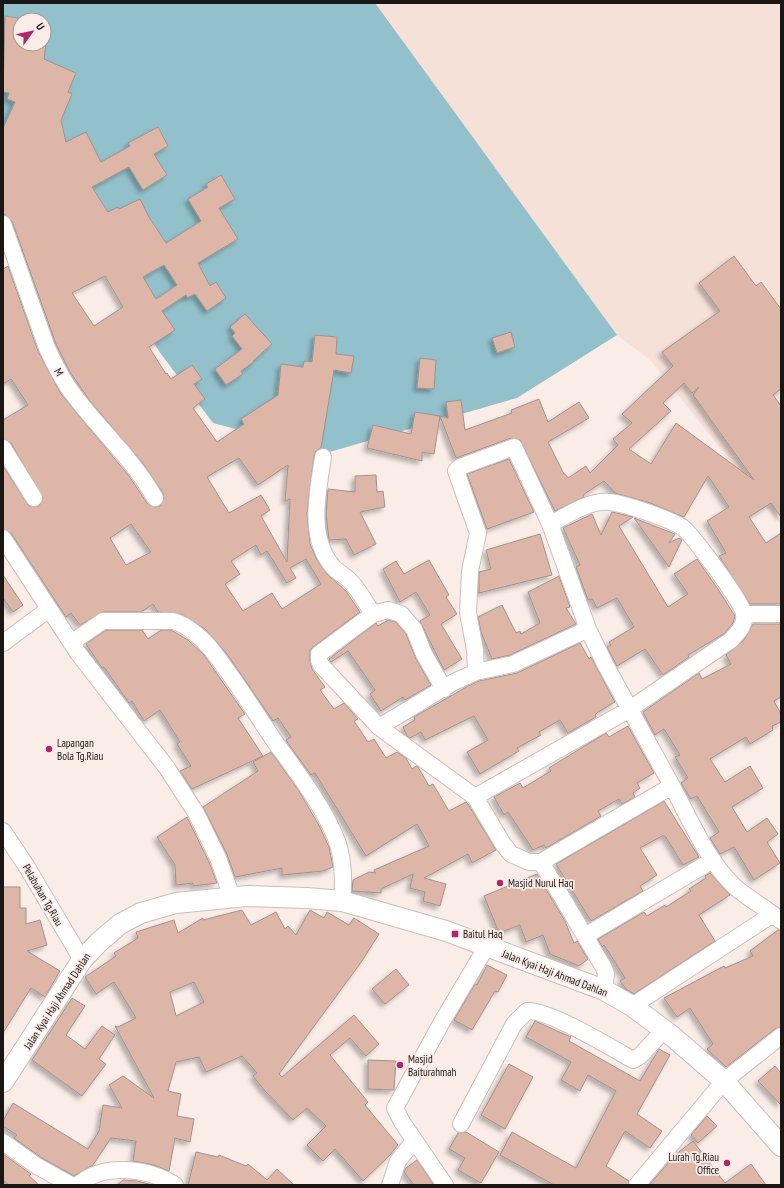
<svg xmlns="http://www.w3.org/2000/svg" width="784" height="1188" viewBox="0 0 784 1188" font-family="'PT Sans Narrow',sans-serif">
<defs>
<filter id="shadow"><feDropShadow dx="-3.5" dy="3.5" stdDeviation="2" flood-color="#0004"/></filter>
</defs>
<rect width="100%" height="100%" fill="#faede8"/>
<!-- built -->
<path fill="#f6e1d9" d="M374,3H781V525L651,361L617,335Z"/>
<!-- water -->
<path fill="#93c1cb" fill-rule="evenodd" d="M3,3H375L617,335L517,398L326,453L213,423L161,354L51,187L3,150ZM20,20H44V44H20Z"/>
<!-- building -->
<path fill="#ddb6a7" stroke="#9f938f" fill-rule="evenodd" filter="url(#shadow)" d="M5,16L18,18L17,29H20L17,44H46L44,59L76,73L68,92L72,94L61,120L66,142L86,132L101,162L130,146L128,143L158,127L168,146L154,154L167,175L143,190L129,167L92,187L108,212L118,207L119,209L140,199L149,217L166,243L201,221L188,199L208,187L206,184L221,175L235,199L219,208L238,239L198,263L210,286L216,282L226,298L207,311L195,294L187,298L186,295L162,311L175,330L149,347L166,374L167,373L171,379L192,365L202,379L194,384L205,399L193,408L217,442L244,424L241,419L278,395L281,364L303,367L304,361L312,362L315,335L337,337L336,354L354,356L351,373L334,370L321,448L316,451L314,456L307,514L310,544L317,560L327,574L346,591L360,612L313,647L310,650V661L312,669L325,687L320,690L334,709L344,703L358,719L354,721L368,742L374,739L386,758L397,752L406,758L412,769L416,766L418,767L429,786L433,784L449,811L466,802L468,804L496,850L472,863L468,854L424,878L446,884L440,906L423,901L425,892L410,888L413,874L381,889V893L352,891L353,880L369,872L376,873L374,870L429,846L417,824L366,856L315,773L311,775L287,742L286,740L291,737L278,718L273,721L227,654L205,629L181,614L158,612L153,604L141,612H103L80,625L71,613L66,617L11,533L3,529V466L29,506H39L43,498L11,443L3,439V420L28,405L11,379L3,384V269L8,266L38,351L61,394L129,476L147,503L155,507L160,506L164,498L163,493L144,465L90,401L70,372L56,344L12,221L3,213V128L15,102L7,99L9,93L3,92ZM164,265L177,285L156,299L143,277ZM105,276L123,307L94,326L72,293ZM239,458L258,485L288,465L285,501L290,499L287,562L261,516L270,510L261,495L229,513L207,477ZM131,524L151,552L126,565L110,538ZM256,545L261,555L267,551L287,583L296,578L290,568L306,559L321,584L282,609L272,593L243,611L225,584L240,574L231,561Z
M734,256L756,286L761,282L781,309V389L773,395L781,406V517L771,503L749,517L766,543L781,533V604H750L719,556L726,553L707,521L729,507L708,476L684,517L650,503L615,493L604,481L583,495L584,497L555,511L520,440L511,438L456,458L440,416L448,418L446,402L461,400L465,430L512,413L511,410L539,399L548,422L579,402L589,418L548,442L564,474H565L568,478L586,466L590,473L618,445L613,439L632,423L622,414L673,366L662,352L720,311L699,283ZM684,383L692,393L699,387L693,395L754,480L676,423L651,464L629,449L671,411L663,403Z
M245,314L272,344L253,361H255L241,371L243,374L226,385L215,369L242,349L232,336L235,333L230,327Z
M511,332L515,347L497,353L492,338Z
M420,358L436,360L434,389L417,388Z
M415,412L440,416L434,454L422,452V461L367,448L373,425L411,434Z
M509,459L534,512L487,529L467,474Z
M376,475L377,492L383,491L385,507L360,512L376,544L354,555L346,539L329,540L326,514L328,489L355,492V476Z
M612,512L633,517L619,526L668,607L688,594L674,574L697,559L718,589L735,616L733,623L725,633L688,655L689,657L663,675L645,649L617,666L607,647L611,645L609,642L634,627L617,598L597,608L592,599L588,600L576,567L580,565L563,528L592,514L601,535Z
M634,518L675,534L669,543L679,538L682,540L669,567Z
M540,534L552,575L479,593V572L491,569L486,550Z
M429,560L449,595L446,597L457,614L441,624L462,659L444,670L420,621L430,615L416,592L400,602L383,569L396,561L404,574Z
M3,575L23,605L13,612L3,598Z
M559,576L570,607L566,608L576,624L510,655L492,659L481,632L478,617L502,605L516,633L520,631L521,634L540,623L528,592Z
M388,620L396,622L406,634L416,659L431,685L405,700L403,697L381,711L370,694L375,690L348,651L331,662L329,659L376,623L378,626Z
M753,624H781V697L774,701L781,714V722L772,726L773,730L750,744L746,737L710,759L725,782L750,766L763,788L732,807L747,832L767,818L778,834L767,842L780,863L754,880L734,847L720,854L710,838L719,832L697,796L691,799L681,783L688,778L675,757L680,755L664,729L655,735L643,712L699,673L702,679L731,664L726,655L744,640Z
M106,630H142L148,639L161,630H171L188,640L204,655L245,714L238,718L263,756L192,789L180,771L191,766L177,744L180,742L160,710L144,721L132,701L129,703L104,667L102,668L86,644Z
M580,643L589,659L591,657L615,702L598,712L595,715L596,717L568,733L560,720L539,732L541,735L517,748L519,751L480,774L467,752L488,740L474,716L425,740L421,732L410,738L407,736L403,727L415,720L414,717L468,686L479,681L517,673Z
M628,726L654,773L637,783L640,788L633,793L635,797L622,804L619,799L598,811L601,816L546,848L544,845L533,850L508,812L504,815L494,797L520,783L523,788L551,771L549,768L578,750L606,733L609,737Z
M271,752L299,791L320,827L329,847L333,867L323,871L282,875V868L235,877L227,854L203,807L258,771L253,762Z
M664,801L699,857L683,865L665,836H662L640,848L657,875L640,886L643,891L591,921L556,864Z
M187,817L209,862L217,883L193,886V883L176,885L175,865L157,837Z
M710,873L730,895L699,915L715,941L634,994L626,989L620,981L625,978L604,945L602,947L598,939L644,912L647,916L665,905L666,907L691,891L689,889L706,878L705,876Z
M537,874L565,921L574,943L577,941L588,959L579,966L550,954L543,935L526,942L520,925L499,933L484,896Z
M3,887H20V908H26V924L40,920L47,945L27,951L60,971L45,997L31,988L3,1033Z
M242,910L251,925L276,912L285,929L288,926L296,935L310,910L324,918L327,912L349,925L354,918L379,934L362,961L279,1074L282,1077L354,1015L379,1044L366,1056L350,1038L330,1055L368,1102L365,1105L398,1145L390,1155L363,1181L335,1149L323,1161L307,1145L326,1126L307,1108L293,1120L265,1091L253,1076L257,1073L242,1056L206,1072L199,1057L176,1062L168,1091L181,1094L177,1116L194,1119L190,1142L175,1138L169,1171L154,1165L133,1161L136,1141L111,1138L93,1165L74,1176L42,1158L14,1138L17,1135L3,1126V1121L13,1103L88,1149L99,1131L103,1105L122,1108L109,1085L123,1076L154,1098L115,1026L118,1027L136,1018L114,982L96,994L85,977L116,956L114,953L138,938L136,932L174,920L178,933L203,918V920ZM194,982L204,1002L176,1016L170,992Z
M778,930H781V1027L775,1029L726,1067L707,1049L713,1044L690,1008L677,1017L664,998L724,966L725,968L753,956L750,951Z
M487,965L507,975L498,992L495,991L472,1030L454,1020L475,984L477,985Z
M396,969L409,985L385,1004L372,989Z
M72,998L85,1006L66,1035L85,1049L102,1026L115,1035L99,1059L106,1064L82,1096L32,1060Z
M535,1021L571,1037L569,1041L640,1081L659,1049L670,1055L637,1114L662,1131L650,1148L625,1131L606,1166L629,1181L628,1185H554L500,1155L512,1132L576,1168L616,1091L588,1075L580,1091L561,1080L571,1062L526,1037Z
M368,1060L396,1061L394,1090L368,1089Z
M509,1064L533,1077L505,1129L481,1115Z
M775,1066L781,1073V1105L758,1081Z
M707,1116L717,1126L698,1143L691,1135Z
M466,1132L499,1152L481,1183L458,1170L465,1158L449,1149L458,1133Z
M693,1141L725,1183L751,1164L766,1185H649L675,1155Z
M196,1152L218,1157L219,1155L246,1166L248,1164L267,1180L277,1169L294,1185H188Z
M3,1154L31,1174L29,1176L39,1185H9L3,1180Z
M417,1160L434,1185H414L404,1172L406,1168Z
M123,1180L137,1181L153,1185H117Z"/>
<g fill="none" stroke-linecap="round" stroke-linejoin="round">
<defs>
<path id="minor" d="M3,224L47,348C54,363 62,380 73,394C99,429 133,459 155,498
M3,448L34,498
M323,457C318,492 307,537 333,567C338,572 345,576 350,581C359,590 366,603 373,614
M3,538L78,653L167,768L196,813L218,858L232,897
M745,614H781
M3,643L49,609
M71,643L103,621H173C186,624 203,639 211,649C234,678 253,709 273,739C295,770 320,801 335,836C344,857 344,879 342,901
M476,672L513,664L588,629
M444,689L424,654L414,629L401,614L388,610L373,614L319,654V661L321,665L379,727L475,797L503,844L511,854L529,862H541L604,968L606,974L604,990
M379,727L454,682L476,672L475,650L468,613L470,571L478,533L456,471L460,467L514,447L550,524L588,629L605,664L672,786L541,862
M672,786C690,819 706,859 734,886C748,899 767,908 781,921
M475,797L630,709L731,640C738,632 746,625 744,614C743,603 691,533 682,527C667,518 626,504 610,502C590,499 567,516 550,524
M3,831L27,867L82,960
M585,936L713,860
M632,1006L773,914
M461,1124L514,1024L527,1011C548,1009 612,1048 633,1060L640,1056L664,1030
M3,1142L37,1166L71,1185
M78,1185C103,1162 148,1168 175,1185
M390,1185L398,1161L414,1141
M445,1185L402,1122L395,1108L443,1020L487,946
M637,1185L724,1081L781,1036"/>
<path id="major" d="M3,1082L82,960L98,943L120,924L141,913L176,903L247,896L307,898L342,901L446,931L604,990L632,1006L672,1036L724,1081L781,1146"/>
</defs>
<!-- minor casing -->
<use href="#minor" stroke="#cabeb9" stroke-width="18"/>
<!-- major casing -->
<use href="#major" stroke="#cabeb9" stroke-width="22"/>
<!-- minor -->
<use href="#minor" stroke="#fff" stroke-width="16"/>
<!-- major -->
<use href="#major" stroke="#fff" stroke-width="20"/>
</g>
<!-- markers -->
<g fill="#ad276d" stroke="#faede8" stroke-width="1.5">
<circle cx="49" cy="749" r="4"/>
<circle cx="500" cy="883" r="4"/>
<rect x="451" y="930" width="8" height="8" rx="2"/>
<circle cx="400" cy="1065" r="4"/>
<circle cx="727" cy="1163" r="4"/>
</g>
<g text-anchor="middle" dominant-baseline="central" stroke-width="3.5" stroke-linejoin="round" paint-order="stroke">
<!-- street labels -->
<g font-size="11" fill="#1a1614" stroke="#faede8">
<text transform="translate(59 372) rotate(60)">M</text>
<text transform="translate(43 895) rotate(60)">Pelabuhan Tg.Riau</text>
<text transform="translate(555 973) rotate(21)">Jalan Kyai Haji Ahmad Dahlan</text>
<text transform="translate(57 1001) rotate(-57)">Jalan Kyai Haji Ahmad Dahlan</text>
</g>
<!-- poi labels -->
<g font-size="11" fill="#1a1614" stroke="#faede8" text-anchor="start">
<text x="57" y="743">Lapangan<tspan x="57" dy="13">Bola Tg.Riau</tspan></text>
<text x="508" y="883">Masjid Nurul Haq</text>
<text x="463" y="934">Baitul Haq</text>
<text x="408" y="1059">Masjid<tspan x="408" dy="13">Baiturahmah</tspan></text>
<text x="719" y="1157" text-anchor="end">Lurah Tg.Riau<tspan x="719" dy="13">Office</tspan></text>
</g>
</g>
<!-- border -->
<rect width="784" height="1188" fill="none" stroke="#1a1614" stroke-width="8"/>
<!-- north arrow -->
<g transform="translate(32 32) rotate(57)"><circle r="19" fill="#faede8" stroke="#a09793"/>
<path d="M0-3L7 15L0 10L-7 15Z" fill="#ad276d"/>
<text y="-6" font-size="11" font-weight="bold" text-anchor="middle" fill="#1a1614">U</text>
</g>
</svg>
